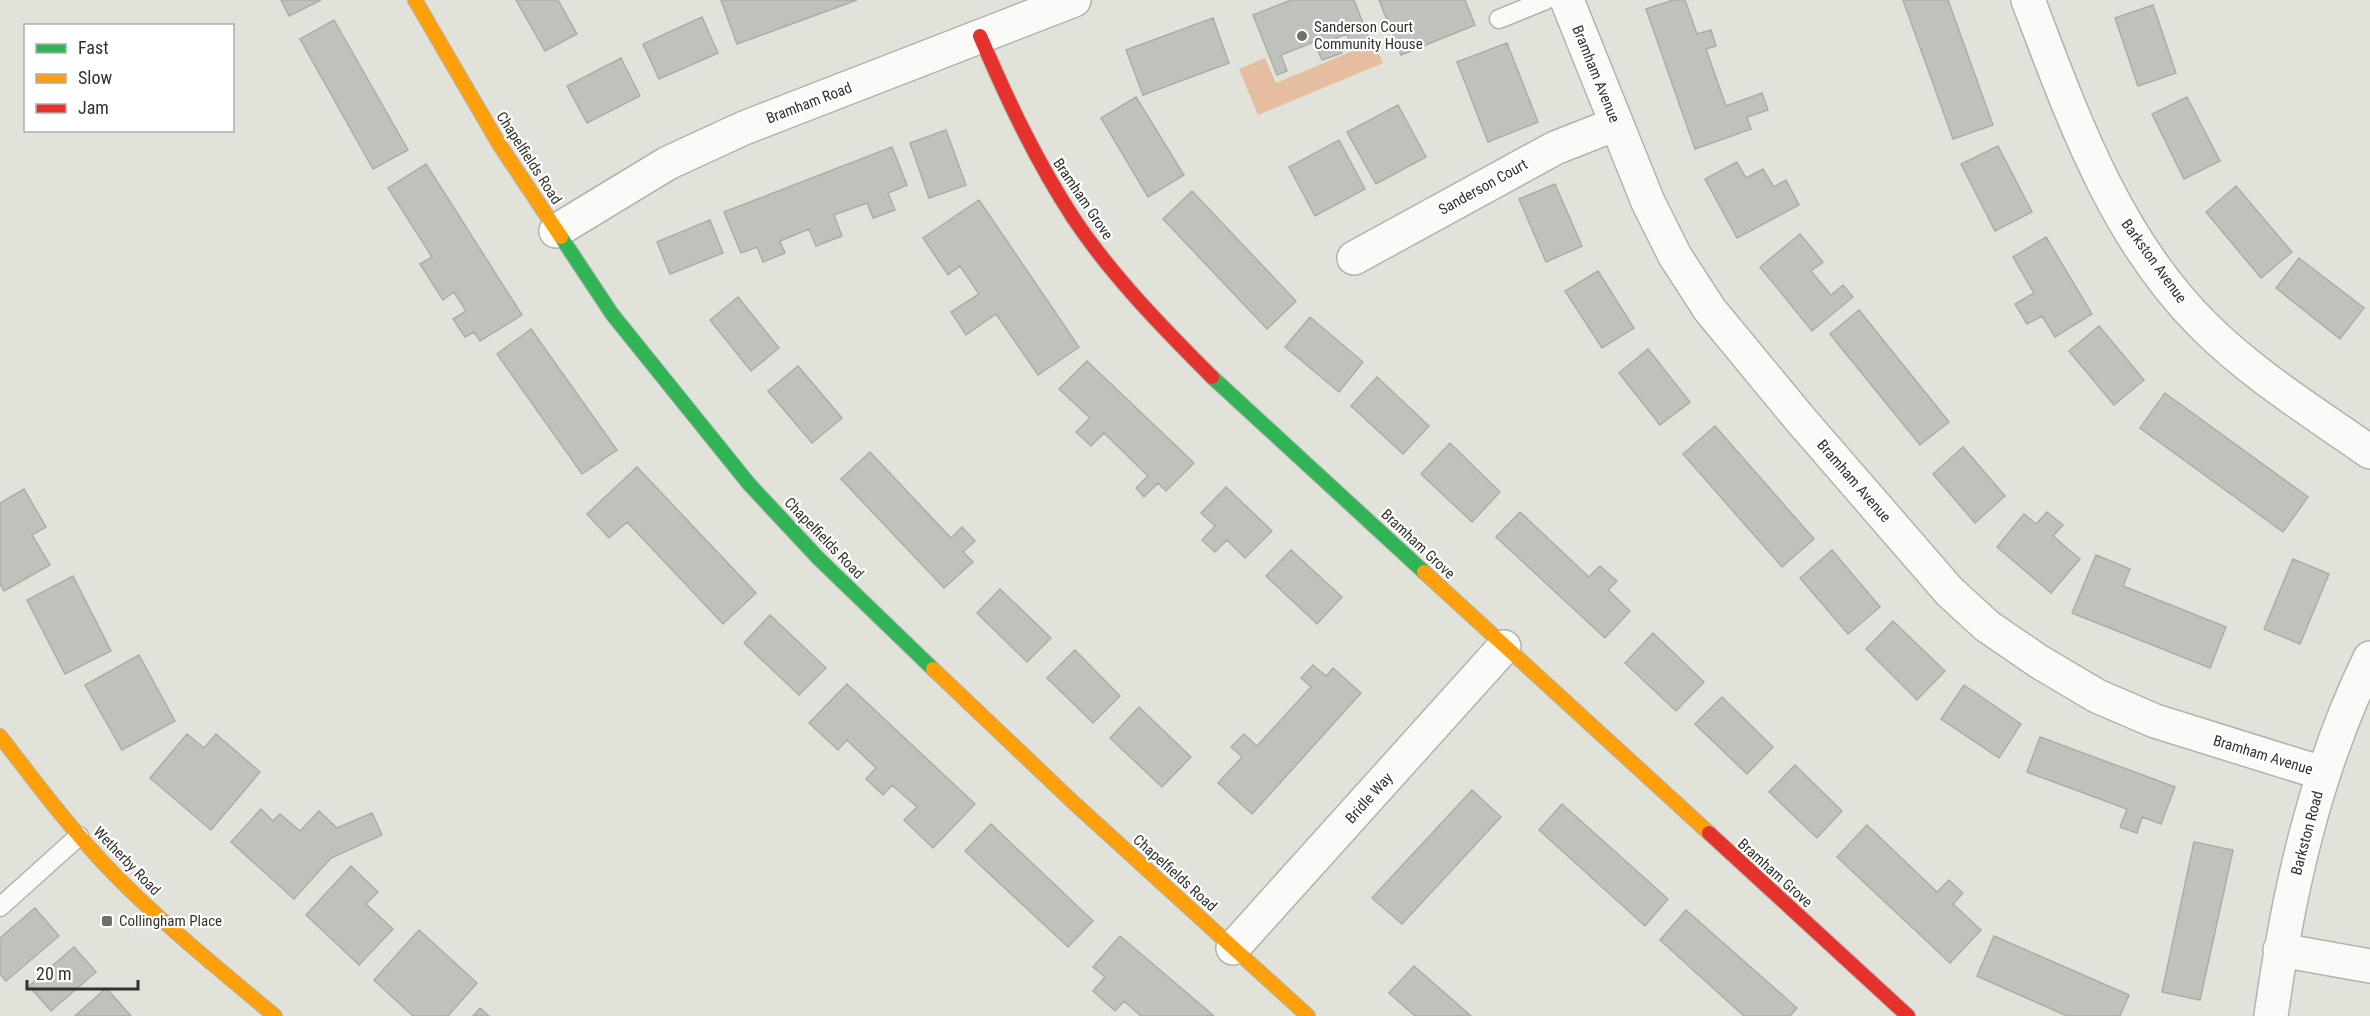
<svg xmlns="http://www.w3.org/2000/svg" width="2370" height="1016" viewBox="0 0 2370 1016" font-family="'Roboto Condensed',sans-serif">
<rect width="100%" height="100%" fill="#e1e2da"/>
<!-- garden -->
<path fill="#e5bda0" d="M1374,42L1383,63L1258,115L1239,69L1265,58L1276,83Z"/>
<!-- building -->
<path fill="#bfc2bc" stroke="#abaea8" stroke-width="1.5" d="M281,0H321L289,16Z
M516,0H558L577,34L545,51Z
M721,0H857L737,44Z
M1291,0H1354L1370,41L1352,48L1347,34L1336,38L1342,53L1322,60L1314,42L1281,55L1287,71L1277,75L1253,15Z
M1379,0H1465L1475,25L1401,55Z
M1673,0H1685L1697,34L1711,30L1716,46L1706,49L1726,106L1762,93L1768,110L1747,117L1751,129L1695,149L1646,9Z
M1903,0H1948L1993,125L1953,139Z
M2153,5L2176,73L2138,86L2115,18Z
M702,17L718,53L659,79L643,44Z
M1213,18L1229,63L1143,95L1126,50Z
M334,20L408,150L373,169L300,39Z
M1507,43L1538,122L1488,142L1457,62Z
M621,58L640,96L587,123L567,86Z
M1136,97L1184,175L1148,197L1101,118Z
M2187,97L2220,161L2184,179L2152,114Z
M1398,105L1426,157L1376,184L1347,132Z
M946,130L966,185L929,198L910,143Z
M1339,140L1365,189L1315,216L1289,167Z
M1998,146L2032,212L1995,231L1961,164Z
M892,147L907,185L888,193L895,210L873,218L867,203L834,215L842,236L816,246L809,229L780,241L785,253L763,262L757,247L741,253L724,212Z
M1737,162L1746,178L1763,169L1774,187L1786,180L1799,205L1737,238L1705,179Z
M426,164L522,315L480,341L474,332L465,337L453,319L466,311L454,292L443,300L420,264L432,257L388,188Z
M1555,184L1582,246L1546,262L1519,199Z
M2236,186L2292,252L2261,278L2206,212Z
M1192,191L1296,301L1267,329L1163,219Z
M979,200L1079,347L1038,375L996,314L966,335L951,312L979,294L960,266L948,275L923,238Z
M710,220L723,253L670,274L657,242Z
M1800,234L1823,262L1811,271L1831,295L1843,285L1853,297L1812,331L1760,267Z
M2046,237L2092,314L2055,337L2042,316L2027,324L2015,304L2034,293L2013,257Z
M2299,258L2364,308L2340,339L2276,288Z
M1598,271L1634,328L1602,348L1565,291Z
M738,297L779,348L751,371L710,320Z
M1859,310L1949,422L1920,445L1830,334Z
M1310,317L1363,362L1339,392L1285,347Z
M2099,326L2144,380L2114,405L2069,351Z
M531,329L617,450L582,474L497,354Z
M1648,349L1690,402L1660,425L1619,373Z
M1087,361L1194,463L1166,491L1158,483L1144,497L1136,488L1148,476L1104,433L1091,446L1076,432L1090,418L1059,389Z
M798,366L842,418L812,443L768,391Z
M1377,377L1429,426L1403,454L1351,406Z
M2165,393L2308,497L2283,532L2140,428Z
M1715,426L1814,539L1782,567L1683,454Z
M1450,443L1500,492L1472,522L1421,474Z
M1963,447L2005,496L1975,523L1933,474Z
M870,452L951,538L962,527L975,541L963,552L973,562L944,588L841,479Z
M637,467L756,593L723,624L627,522L609,538L587,514Z
M1226,487L1272,531L1245,558L1227,540L1215,552L1202,540L1215,526L1201,513Z
M24,489L46,527L32,535L50,565L4,591L0,584V503Z
M1520,512L1589,577L1600,566L1617,581L1608,590L1630,611L1605,638L1496,537Z
M2047,512L2063,525L2053,536L2080,559L2051,593L1997,547L2024,514L2036,524Z
M1291,550L1342,597L1317,624L1266,576Z
M1832,550L1880,607L1848,634L1800,578Z
M2096,555L2130,569L2123,586L2226,627L2210,668L2072,613Z
M2293,559L2329,574L2300,644L2264,629Z
M73,576L111,651L65,674L27,600Z
M1000,589L1051,638L1027,662L977,613Z
M770,615L826,668L799,695L744,643Z
M1893,621L1945,671L1917,700L1866,649Z
M1653,633L1704,682L1676,711L1625,663Z
M1075,650L1120,696L1093,723L1047,678Z
M139,655L175,721L122,750L85,685Z
M1313,665L1326,676L1333,668L1361,693L1252,814L1218,783L1242,757L1231,747L1244,734L1257,746L1311,687L1301,678Z
M847,684L975,804L933,848L904,820L917,807L892,785L883,795L866,779L876,768L847,740L838,750L809,723Z
M1964,685L2021,724L1999,758L1941,719Z
M1722,697L1773,747L1747,774L1695,724Z
M1139,707L1191,757L1162,787L1110,738Z
M187,734L204,748L216,734L260,772L211,830L150,778Z
M2040,737L2175,787L2161,824L2142,817L2137,833L2120,827L2127,809L2027,772Z
M1795,765L1842,811L1817,838L1769,792Z
M1472,790L1501,817L1402,924L1372,898Z
M1562,804L1668,899L1645,926L1539,830Z
M261,809L273,821L280,814L300,831L319,811L337,828L372,813L382,835L331,858L294,899L231,842Z
M991,824L1093,921L1068,947L965,851Z
M1867,825L1937,892L1949,880L1963,893L1953,904L1981,930L1950,963L1837,857Z
M2194,842L2233,850L2200,1000L2162,992Z
M351,866L378,892L366,904L393,929L359,965L306,915Z
M35,908L59,936L6,981L0,974V938Z
M1686,910L1797,1008L1790,1016H1744L1660,940Z
M419,930L477,983L448,1016H413L374,980Z
M1120,936L1214,1016H1141L1124,1001L1115,1011L1093,991L1105,977L1093,967Z
M1994,936L2129,995L2120,1016H2067L1977,976Z
M74,947L96,972L51,1011L29,986Z
M1414,966L1471,1016H1415L1389,993Z
M106,988L131,1016H75Z
M480,1008L489,1016H473Z"/>
<g fill="none" stroke-linecap="round" stroke-linejoin="round">
<defs>
<path id="lane" d="M1499,19L1546,0
M0,907L79,836"/>
<path id="street" d="M1567,0L1648,202L1675,256L1710,310L1800,419L1949,591L1987,626L2038,661L2097,696L2155,721L2322,773
M2028,0C2072,115 2114,237 2204,326C2253,375 2313,412 2370,452
M556,231L668,163L744,128L1074,0
M1354,258L1555,148L1616,124
M1233,948L1504,647
M2280,950L2370,966
M2271,1016C2288,893 2315,771 2370,658"/>
<path id="fast" d="M561,237L612,314L749,484L819,559L933,669
M1212,377L1424,572"/>
<path id="slow" d="M415,0L499,144L561,237
M1424,572L1709,833
M933,669L1074,803L1308,1016
M0,736C36,783 72,831 114,874C164,925 220,970 275,1016"/>
<path id="jam" d="M980,36C1007,99 1036,161 1074,219C1113,277 1163,328 1212,377
M1709,833L1908,1016"/>
</defs>
<!-- lane casing -->
<use href="#lane" stroke="#b2b3ad" stroke-width="21"/>
<!-- street casing -->
<use href="#street" stroke="#b2b3ad" stroke-width="36"/>
<!-- fast casing -->
<use href="#fast" stroke="#b2b3ad" stroke-width="16"/>
<!-- slow casing -->
<use href="#slow" stroke="#b2b3ad" stroke-width="16"/>
<!-- jam casing -->
<use href="#jam" stroke="#b2b3ad" stroke-width="16"/>
<!-- lane -->
<use href="#lane" stroke="#fafbf9" stroke-width="18"/>
<!-- street -->
<use href="#street" stroke="#fafbf9" stroke-width="33"/>
<!-- fast -->
<use href="#fast" stroke="#30b455" stroke-width="14"/>
<!-- slow -->
<use href="#slow" stroke="#ff9f0a" stroke-width="14"/>
<!-- jam -->
<use href="#jam" stroke="#e5322d" stroke-width="14"/>
</g>
<!-- markers -->
<g fill="#6f706a" stroke="#fff" stroke-width="2">
<circle cx="1302" cy="36" r="6"/>
<rect x="101" y="915" width="12" height="12" rx="3"/>
</g>
<g text-anchor="middle" dominant-baseline="central" stroke-width="4.5" stroke-linejoin="round" paint-order="stroke">
<!-- poi labels -->
<g font-size="15" fill="#32332d" stroke="#fff" text-anchor="start">
<text x="1314" y="27">Sanderson Court<tspan x="1314" dy="17">Community House</tspan></text>
<text x="119" y="921">Collingham Place</text>
</g>
<!-- street labels -->
<g font-size="15" fill="#32332d" stroke="#fff">
<text transform="translate(1596 74) rotate(68)">Bramham Avenue</text>
<text transform="translate(809 103) rotate(-21)">Bramham Road</text>
<text transform="translate(529 158) rotate(57)">Chapelfields Road</text>
<text transform="translate(1483 187) rotate(-29)">Sanderson Court</text>
<text transform="translate(1083 199) rotate(56)">Bramham Grove</text>
<text transform="translate(2154 261) rotate(54)">Barkston Avenue</text>
<text transform="translate(1854 481) rotate(49)">Bramham Avenue</text>
<text transform="translate(824 538) rotate(46)">Chapelfields Road</text>
<text transform="translate(1418 544) rotate(43)">Bramham Grove</text>
<text transform="translate(2263 755) rotate(17)">Bramham Avenue</text>
<text transform="translate(1369 798) rotate(-48)">Bridle Way</text>
<text transform="translate(2307 833) rotate(-75)">Barkston Road</text>
<text transform="translate(127 861) rotate(46)">Wetherby Road</text>
<text transform="translate(1175 873) rotate(42)">Chapelfields Road</text>
<text transform="translate(1775 873) rotate(42)">Bramham Grove</text>
</g>
</g>
<!-- legend -->
<rect x="24" y="24" width="210" height="108" fill="#ffffff" stroke="#adadab" stroke-width="1.5"/>
<rect x="36" y="44" width="30" height="9" fill="#30b455" stroke="#adadab" stroke-width="1.5"/>
<text x="78" y="54" font-size="18" fill="#32332d">Fast</text>
<rect x="36" y="74" width="30" height="9" fill="#ff9f0a" stroke="#adadab" stroke-width="1.5"/>
<text x="78" y="84" font-size="18" fill="#32332d">Slow</text>
<rect x="36" y="104" width="30" height="9" fill="#e5322d" stroke="#adadab" stroke-width="1.5"/>
<text x="78" y="114" font-size="18" fill="#32332d">Jam</text>
<!-- scale -->
<path d="M27 980v9h111v-9" fill="none" stroke="#32332d" stroke-width="3"/>
<text x="36" y="980" font-size="18" fill="#32332d" stroke="#ffffff" stroke-width="4.5" paint-order="stroke">20 m</text>
</svg>
